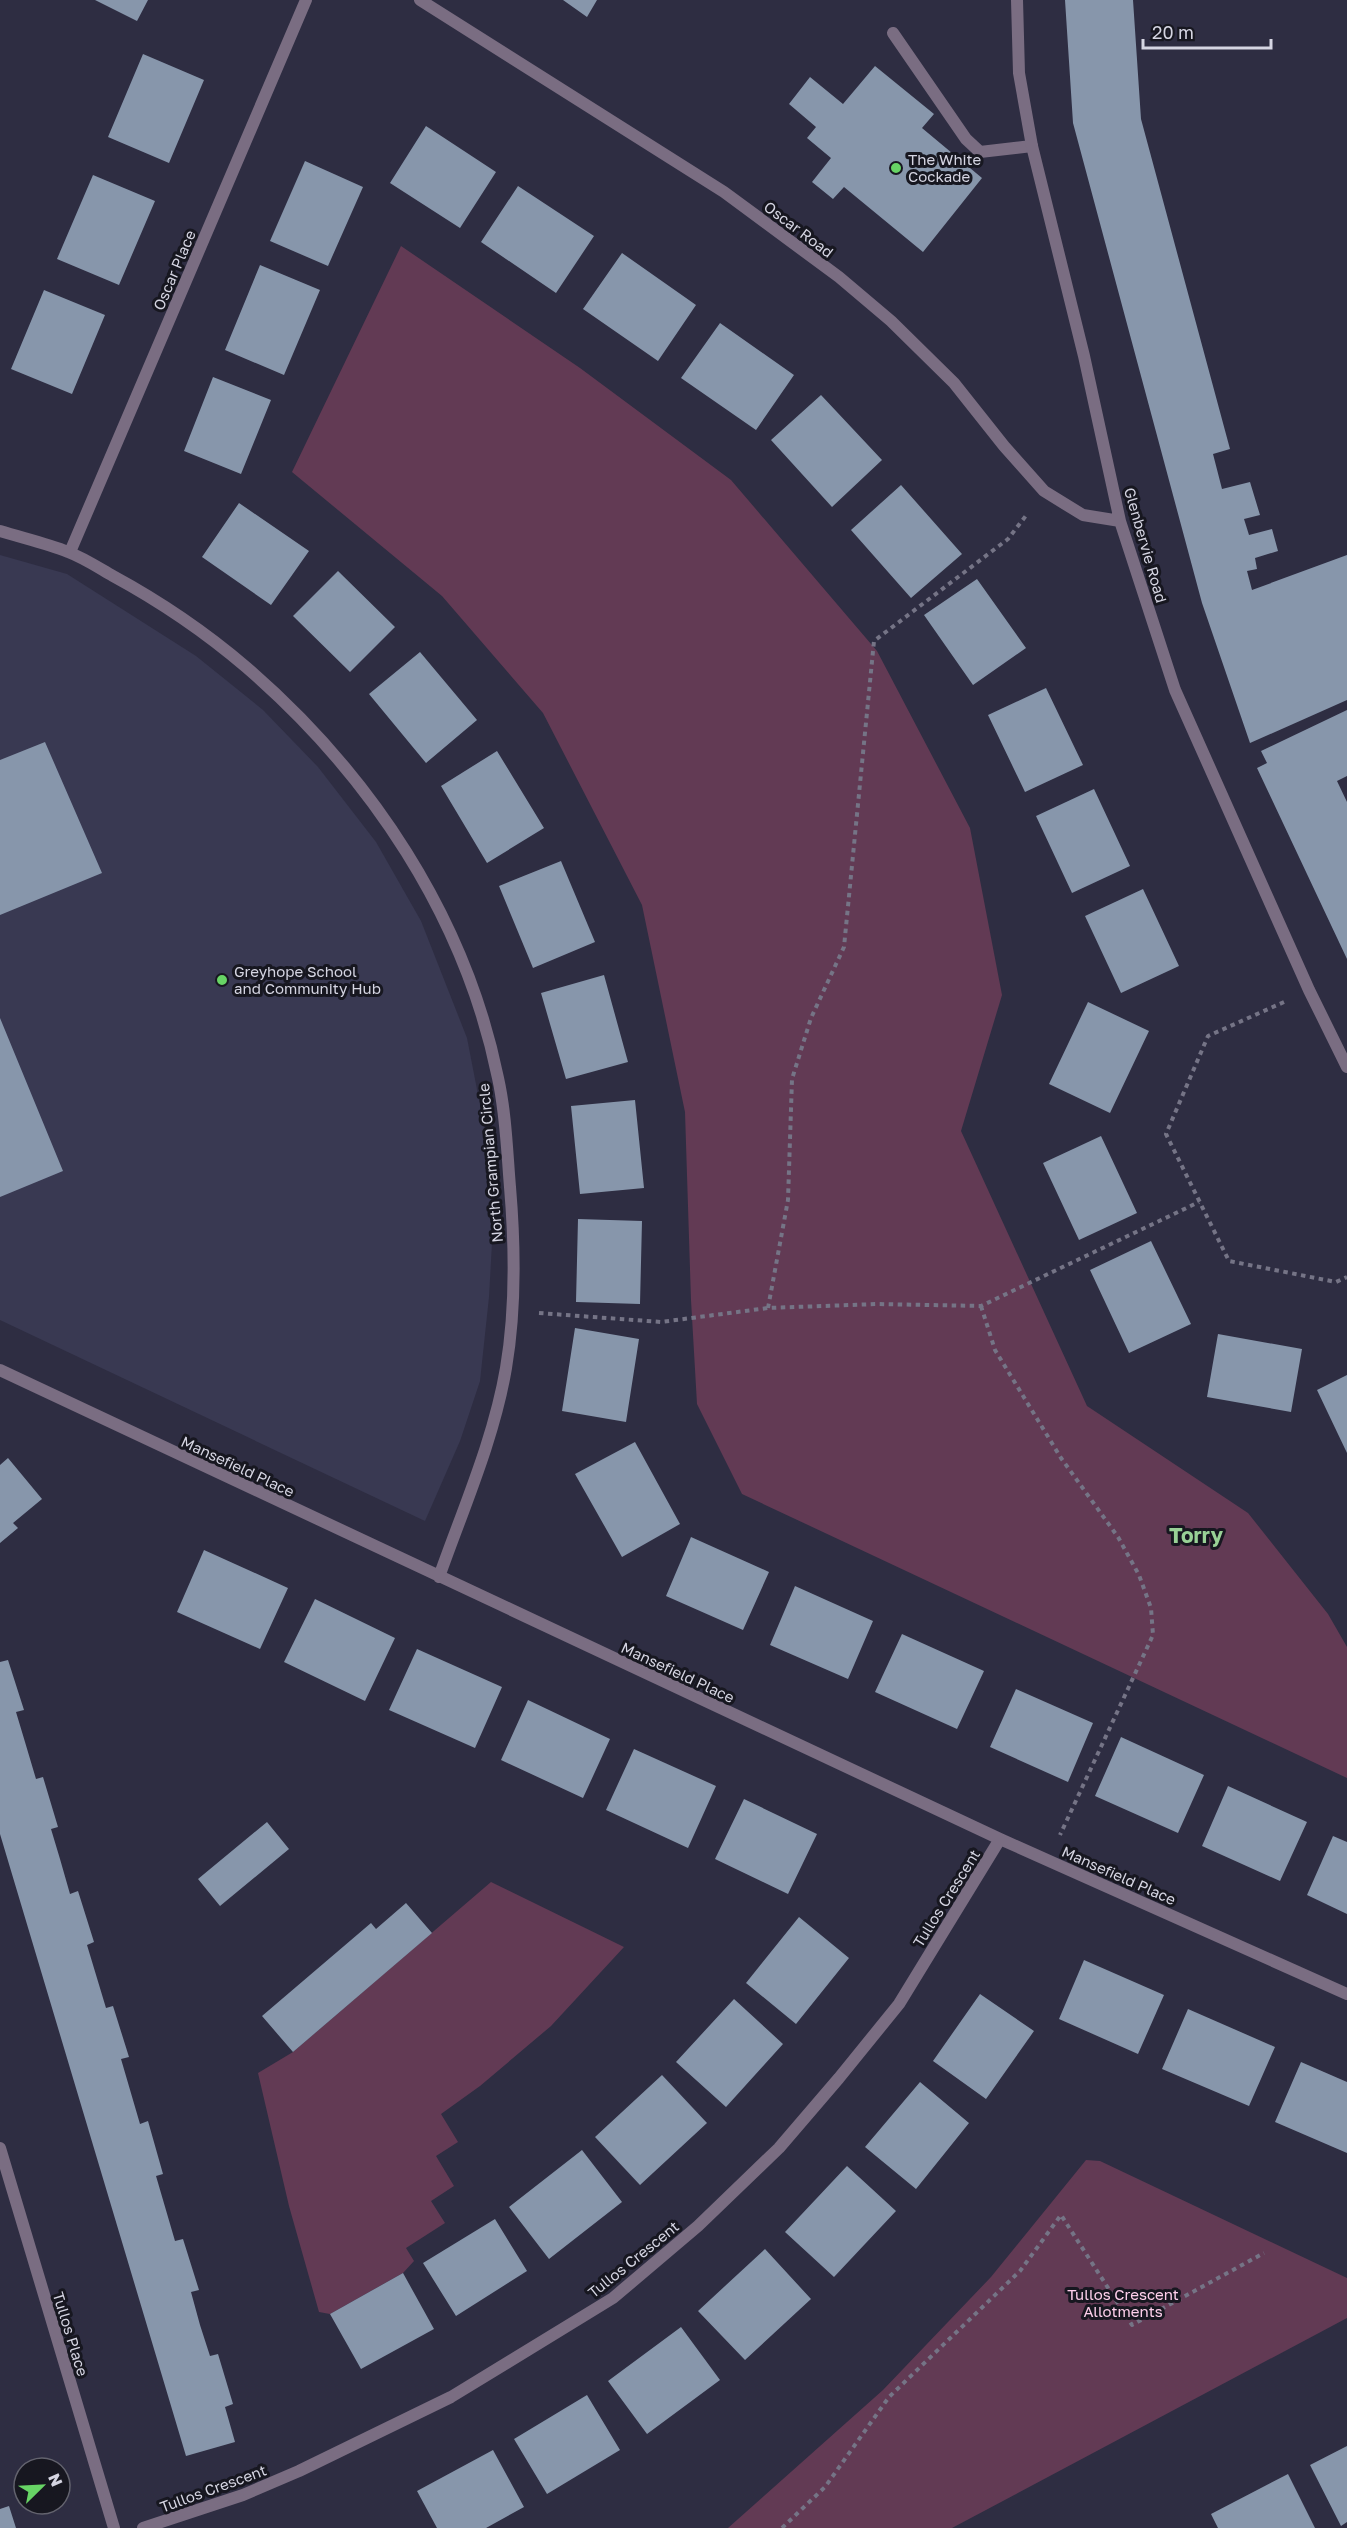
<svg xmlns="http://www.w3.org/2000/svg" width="1347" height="2528" viewBox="0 0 1347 2528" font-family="'Golos Text',sans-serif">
<rect width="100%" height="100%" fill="#2e2d42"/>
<!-- built -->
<path fill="#393952" d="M0,555L67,574L196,656L263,710L318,767L376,842L421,921L467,1038L487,1141L493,1225L489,1297L480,1381L460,1441L425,1521L0,1320Z"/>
<!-- green -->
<path fill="#623a54" d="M401,246L580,368L731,480L877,651L970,828L1002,995L961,1131L1087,1406L1248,1513L1328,1614L1347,1647V1778L742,1494L697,1404L691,1300L685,1112L642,905L543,713L442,596L292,472Z
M491,1882L624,1947L551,2026L480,2086L441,2114L458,2142L436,2156L454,2186L431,2201L445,2223L406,2248L414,2261L403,2273L330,2314L319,2312L289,2206L258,2073L293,2052Z
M1086,2160L1100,2161L1347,2278V2318L952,2528H728L883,2390L991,2277Z"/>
<!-- building -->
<path fill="#8796ab" d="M95,0H148L137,21Z
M563,0H597L587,17Z
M1065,0H1133L1141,119L1230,449L1213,454L1222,489L1250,482L1260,515L1244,519L1249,535L1272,529L1278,551L1255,558L1257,569L1247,571L1252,590L1347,555V700L1250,743L1202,603L1073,123Z
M143,54L204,80L169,163L108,137Z
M875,66L934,114L922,128L982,178L923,252L844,187L833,199L812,182L831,158L807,138L816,127L789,104L810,77L843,104Z
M426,126L496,172L460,228L390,183Z
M305,161L363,187L328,266L270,241Z
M93,175L155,201L119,285L57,259Z
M518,186L594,236L556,293L481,242Z
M622,253L696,305L658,361L583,309Z
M260,265L320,290L284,375L225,350Z
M44,290L105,315L72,394L11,369Z
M720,323L794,375L756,430L681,378Z
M213,377L271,400L241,474L184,451Z
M821,395L882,460L832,507L771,440Z
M901,485L962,554L911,598L851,530Z
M239,503L309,551L271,605L202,557Z
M338,571L395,627L350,672L293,616Z
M977,579L1026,648L973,685L924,615Z
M420,652L477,720L426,763L369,694Z
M1046,688L1083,765L1025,792L988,715Z
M1347,710V776L1337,781L1347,802V959L1257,768L1267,763L1261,751Z
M45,742L102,873L0,915V760Z
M497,751L544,828L487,863L441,786Z
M1094,789L1130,866L1072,893L1036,816Z
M561,861L595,942L533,968L499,886Z
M1143,889L1179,966L1121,993L1085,916Z
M604,975L628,1062L566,1079L541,993Z
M1088,1002L1149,1031L1110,1113L1049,1084Z
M0,1018L63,1171L0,1197Z
M635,1100L644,1188L580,1194L571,1106Z
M1101,1136L1137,1213L1079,1240L1043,1163Z
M578,1219L642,1221L640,1304L576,1302Z
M1151,1241L1191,1324L1129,1353L1090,1270Z
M575,1328L639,1339L626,1422L562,1411Z
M1218,1334L1302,1349L1291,1412L1207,1397Z
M1347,1375V1453L1317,1390Z
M635,1442L680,1524L622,1557L575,1474Z
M8,1458L42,1499L13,1523L18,1528L0,1543V1465Z
M691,1537L769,1572L743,1630L666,1596Z
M204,1550L288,1588L260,1649L177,1612Z
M795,1586L873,1621L848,1679L770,1645Z
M315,1599L395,1638L365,1701L284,1662Z
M902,1634L984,1671L957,1729L875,1692Z
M417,1649L502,1687L475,1748L389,1710Z
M8,1660L24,1710L16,1712L25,1742L36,1779L43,1777L58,1827L51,1829L60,1859L70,1894L78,1891L94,1942L87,1945L106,2008L113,2006L129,2057L121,2059L140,2124L148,2121L163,2174L156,2176L175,2241L183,2239L199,2290L191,2292L200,2325L210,2356L218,2354L233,2404L225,2407L235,2442L186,2456L0,1834V1662Z
M1016,1689L1093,1723L1068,1782L990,1747Z
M528,1700L610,1739L583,1798L501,1760Z
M1121,1737L1204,1775L1178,1833L1095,1796Z
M634,1749L716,1786L688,1848L606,1810Z
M1228,1786L1307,1822L1280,1881L1202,1846Z
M744,1799L817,1834L788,1894L715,1859Z
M267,1822L289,1849L220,1906L198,1879Z
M1333,1836L1347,1842V1914L1307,1895Z
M406,1903L432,1933L293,2052L262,2016L371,1923L376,1929Z
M799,1917L849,1958L796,2024L746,1983Z
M1084,1960L1164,1995L1138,2054L1059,2019Z
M980,1994L1034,2031L986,2099L933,2061Z
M734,1999L783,2044L726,2107L676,2062Z
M1188,2009L1275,2047L1249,2106L1162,2069Z
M1301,2062L1347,2082V2153L1275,2122Z
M662,2075L707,2123L640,2185L595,2137Z
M920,2082L969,2123L916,2189L865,2147Z
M582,2150L622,2202L549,2259L509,2207Z
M847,2166L896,2211L834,2277L785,2232Z
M495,2219L527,2271L456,2316L423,2263Z
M765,2249L811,2299L745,2360L698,2311Z
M403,2273L434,2329L361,2369L330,2314Z
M681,2327L720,2380L647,2434L608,2381Z
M587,2395L620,2450L547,2494L514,2439Z
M1347,2446V2522L1341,2526L1310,2465Z
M493,2450L524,2507L486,2528H437L417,2491Z
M1288,2474L1315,2528H1218L1211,2514Z
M9,2506L16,2528H0V2509Z"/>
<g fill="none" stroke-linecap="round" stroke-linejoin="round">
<!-- path -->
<path stroke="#757486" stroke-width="4" stroke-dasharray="4.5 4.5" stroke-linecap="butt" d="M1284,1002L1208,1036L1166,1134L1229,1261L1336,1282L1347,1277
M981,1306L995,1350L1061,1458L1118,1537L1139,1575L1151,1608L1153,1635L1060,1835
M768,1308L788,1200L792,1079L811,1018L844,947L874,641L1008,539L1028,513
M539,1313L661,1322L768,1308L877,1304L981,1306L1199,1202
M782,2528L825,2487L889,2397L1020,2271L1061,2215L1132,2325L1264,2253"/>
<!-- service -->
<path stroke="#7a6d82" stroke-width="12" d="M893,33L966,139L980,152L1032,146"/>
<!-- minor -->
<path stroke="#7a6d82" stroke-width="12" d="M420,0L724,192L839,277L891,321L954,383L1004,446L1044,491L1083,515L1120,521
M1017,0L1019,73L1032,146L1084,356L1120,521L1175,690L1309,990L1347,1067
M0,531C22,538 46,543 68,552C84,558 99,568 113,576C161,602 205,632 246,667C370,774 465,916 498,1078C506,1114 507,1151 510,1187C515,1246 516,1309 506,1368C494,1439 463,1509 439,1577
M70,552L306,0
M0,1370L1000,1839L1347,1994
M0,2148L114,2528
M143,2528L243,2495L299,2471L451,2397L613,2298L698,2226L779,2148L839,2078L899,2004L1000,1839"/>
</g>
<!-- markers -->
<g fill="#67d465" stroke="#171720" stroke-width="2">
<circle cx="896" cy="168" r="6"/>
<circle cx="222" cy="980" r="6"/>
</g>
<g text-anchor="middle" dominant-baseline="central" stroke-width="6" stroke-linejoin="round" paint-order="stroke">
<!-- poi labels -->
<g font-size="15" fill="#d5d5e2" stroke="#171720" text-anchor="start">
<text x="908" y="159">The White<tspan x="908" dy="17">Cockade</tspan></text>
<text x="234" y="971">Greyhope School<tspan x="234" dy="17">and Community Hub</tspan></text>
</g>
<!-- street labels -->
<g font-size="15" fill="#d5d5e2" stroke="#171720">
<text transform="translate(799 229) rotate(37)">Oscar Road</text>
<text transform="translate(174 270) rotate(-67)">Oscar Place</text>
<text transform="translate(1146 545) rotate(74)">Glenbervie Road</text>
<text transform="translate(490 1163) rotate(-95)">North Grampian Circle</text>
<text transform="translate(238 1466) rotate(25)">Mansefield Place</text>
<text transform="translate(678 1672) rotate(25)">Mansefield Place</text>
<text transform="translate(1119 1875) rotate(24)">Mansefield Place</text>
<text transform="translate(946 1898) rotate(-58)">Tullos Crescent</text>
<text transform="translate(633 2259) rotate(-39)">Tullos Crescent</text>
<text transform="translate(71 2334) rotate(73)">Tullos Place</text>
<text transform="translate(213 2488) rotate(-20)">Tullos Crescent</text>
</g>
<!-- park labels -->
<g font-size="15" fill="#fecfeb" stroke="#171720">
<text x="1123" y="2294">Tullos Crescent<tspan x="1123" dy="17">Allotments</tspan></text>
</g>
<!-- district labels -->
<g font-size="21" font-weight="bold" fill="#99d196" stroke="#171720">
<text x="1196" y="1535">Torry</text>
</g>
</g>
<!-- north arrow -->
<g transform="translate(42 2486) rotate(66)"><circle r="28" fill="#171720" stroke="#63636e" stroke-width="1.5"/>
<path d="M0-4.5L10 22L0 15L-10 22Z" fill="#67d465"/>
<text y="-9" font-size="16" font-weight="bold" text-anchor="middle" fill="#d5d5e2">N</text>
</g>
<!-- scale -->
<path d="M1143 39v9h128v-9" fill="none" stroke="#d5d5e2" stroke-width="3"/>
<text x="1152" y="39" font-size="18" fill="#d5d5e2" stroke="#171720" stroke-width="4.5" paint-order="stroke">20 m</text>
</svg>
